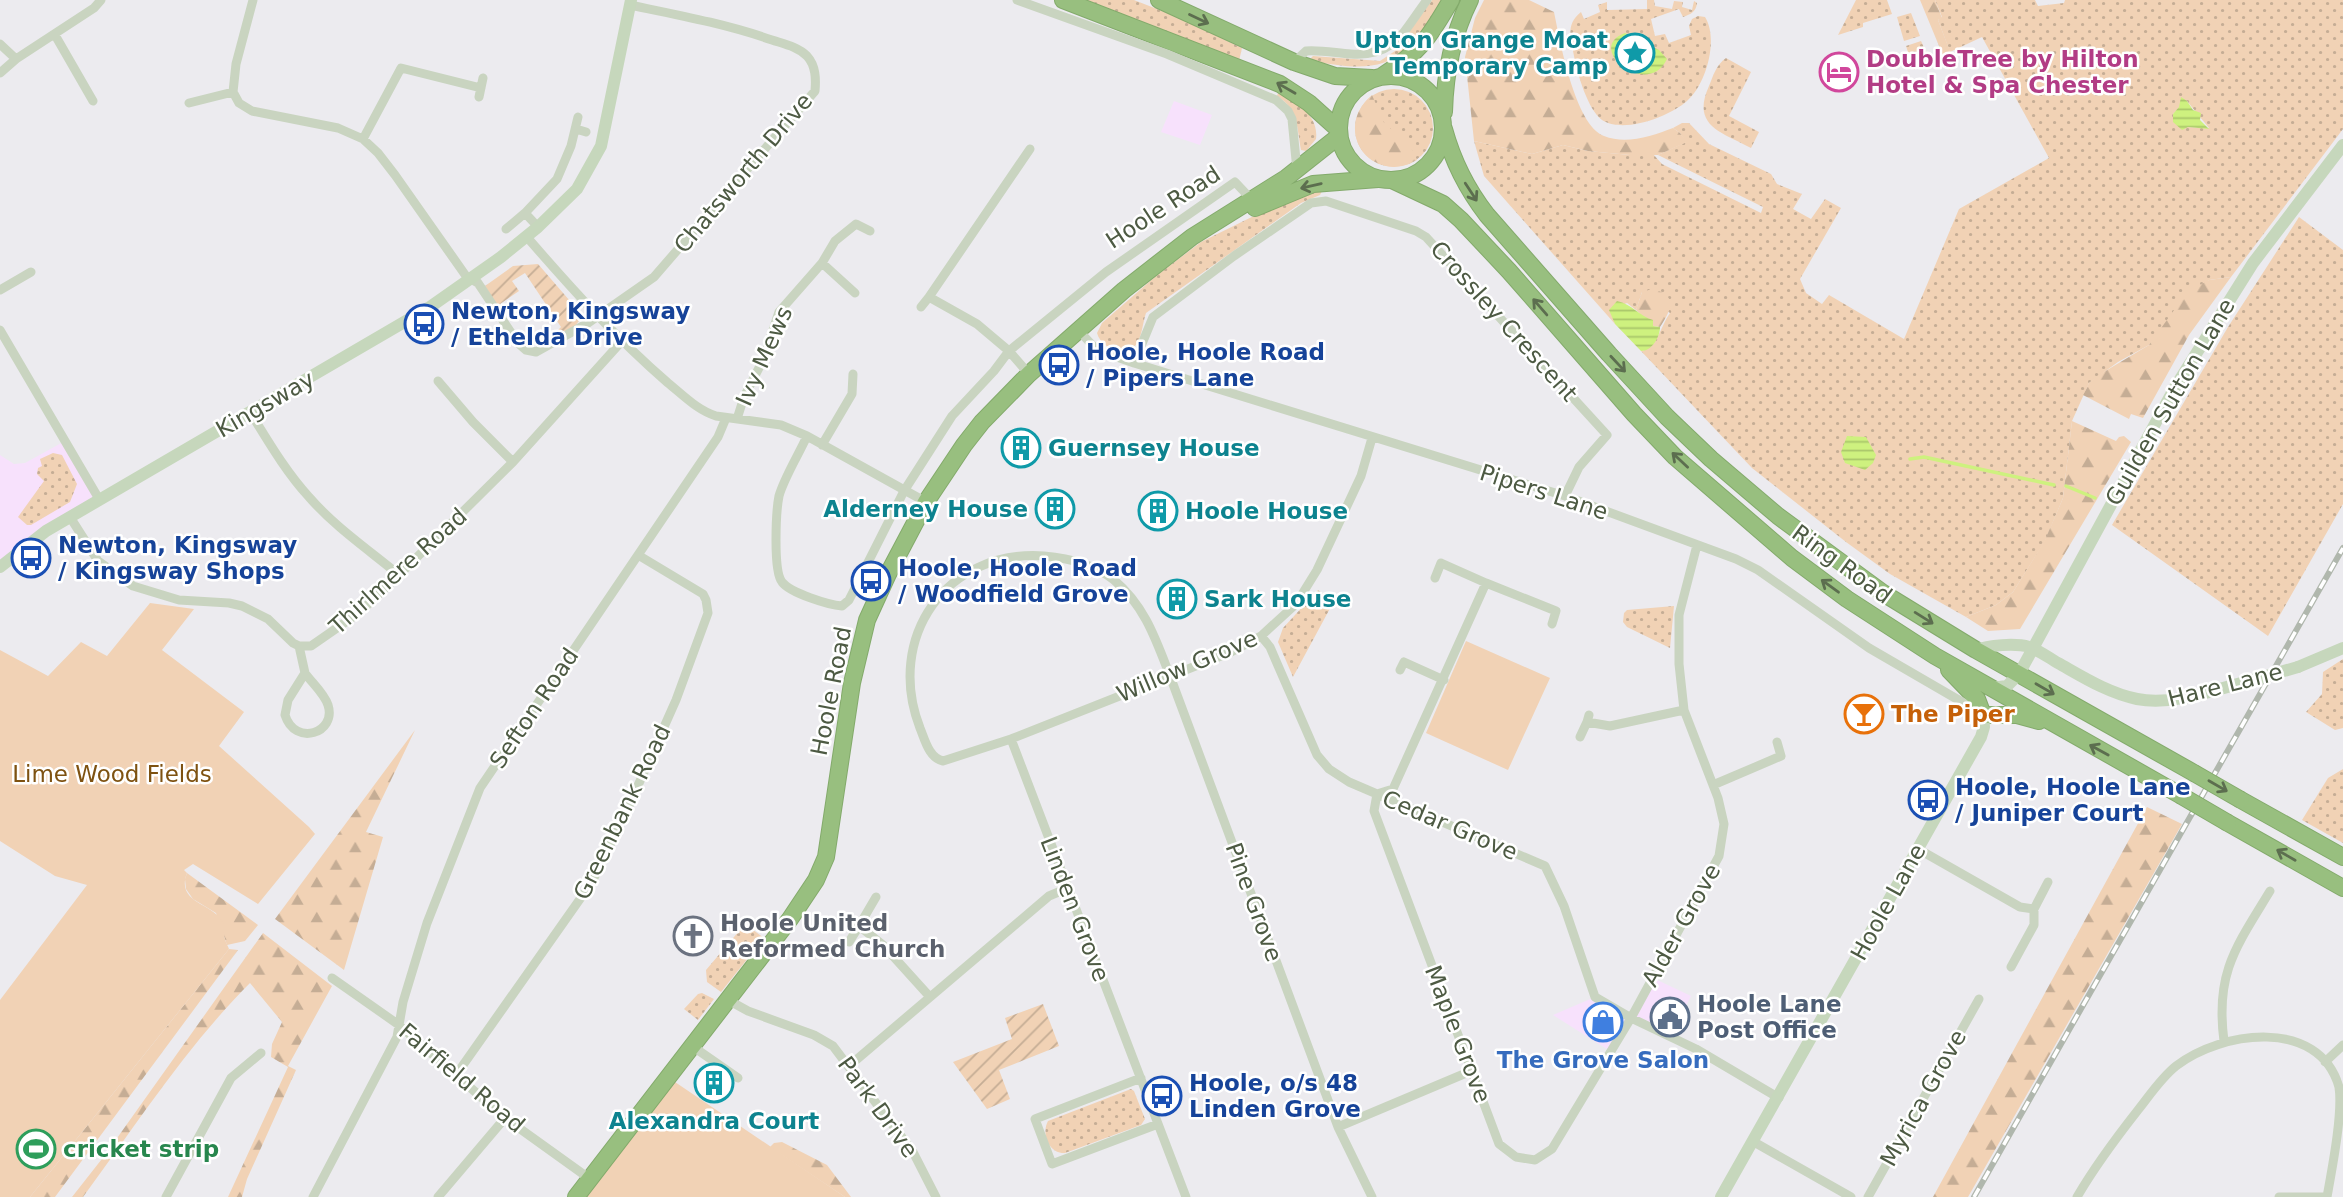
<svg xmlns="http://www.w3.org/2000/svg" width="2343" height="1197" viewBox="0 0 2343 1197" font-family="'DejaVu Sans',sans-serif">
<defs>
<pattern id="grass-dots" width="8" height="8" patternUnits="userSpaceOnUse" patternTransform="scale(1.75)"><rect width="8" height="8" fill="#f1d2b5"/><path d="M2 2h.1M6 6h.1" fill="none" stroke="#c5ad95" stroke-width="1.8" stroke-linecap="round"/></pattern>
<pattern id="forest-firs" width="22" height="20" patternUnits="userSpaceOnUse" patternTransform="scale(1.75)"><rect width="22" height="20" fill="#f1d2b5"/><path d="M5 1l3.5 6h-7zM16 11l3.5 6h-7z" fill="#c5ad95"/></pattern>
<pattern id="garden-furrows" width="10" height="10" patternUnits="userSpaceOnUse" patternTransform="scale(1.75)"><rect width="10" height="10" fill="#f1d2b5"/><path d="M-1 1l2-2M0 10L10 0M9 11l2-2" fill="none" stroke="#c5ad95"/></pattern>
<pattern id="water-rules" width="6" height="5" patternUnits="userSpaceOnUse" patternTransform="scale(1.75)"><rect width="6" height="5" fill="#cef17f"/><path d="M0 2.5h6" fill="none" stroke="#a9c66a"/></pattern>
</defs>
<rect width="100%" height="100%" fill="#ecebef"/>
<!-- commercial -->
<path fill="#f7e1fc" d="M1174,101L1212,115L1200,145L1161,132Z
M65,441L99,499L0,567V455L14,464L25,463Z
M1651,977L1691,996L1670,1037L1631,1018L1610,1051L1553,1015L1595,997L1630,1016Z"/>
<!-- grass -->
<path fill="url(#grass-dots)" fill-rule="evenodd" d="M1077,0H1134L1180,18L1242,48L1239,61Z
M1432,0H1443C1404,62 1388,76 1313,61L1311,58L1313,56L1380,61L1395,51Z
M1647,0H1654L1655,6L1672,9L1674,1L1683,2L1682,7L1692,10L1694,1L1697,3C1696,12 1691,14 1683,17L1679,9L1651,19L1655,36L1665,34L1669,43L1691,35L1689,26L1692,19L1698,16L1705,17C1719,39 1706,85 1687,101C1669,117 1623,134 1602,120C1588,110 1577,73 1574,56C1571,38 1565,25 1581,12L1584,19L1600,12L1598,5L1607,2V10L1647,9Z
M1856,0H1887L1892,14L1863,23V27L1838,35Z
M1935,0H2035L2038,6L2064,3L2065,0H2343V129L2231,277L2209,280L2149,345L2118,362L2089,383L2072,421L2063,498L2045,541L2013,592L1996,605L1966,617L1890,574L1846,542L1752,468L1641,351C1657,349 1661,325 1670,313L1642,292L1636,310L1627,303L1610,310L1615,324L1484,176L1474,141L1532,154L1563,145L1588,151L1630,155L1653,154L1662,164L1761,213L1763,207L1658,155L1686,142L1680,133L1673,128L1682,123H1689L1709,144L1771,174L1777,184L1802,194L1793,209L1811,219L1825,199L1841,208L1800,279L1806,293L1822,304L1829,295L1904,339L1959,209L2049,158L1982,37L1950,52L1938,20L1942,17ZM2187,101L2209,128L2188,127L2173,114Z
M1911,13L1920,36L1904,41L1897,17Z
M1921,41L1930,60L1914,70L1906,46Z
M1726,58L1751,72L1729,116L1759,132L1751,148C1721,132 1691,126 1709,86C1713,76 1716,65 1726,58Z
M1355 128a39 39 0 1 1 78 0a39 39 0 1 1-78 0Z
M1278,93C1297,103 1319,115 1316,139L1306,151L1301,150C1297,127 1298,109 1277,96Z
M1322,191L1320,195L1301,203L1146,313C1143,322 1142,334 1138,342C1128,359 1101,349 1097,333L1102,323L1156,276L1201,242L1282,202L1309,193Z
M2299,217L2343,250V504L2268,636L2112,525L2228,327Z
M53,453L62,455L77,484L70,502L31,525H27L18,517L44,481L37,474L38,468L42,466L40,459Z
M1318,590L1334,601L1293,677L1278,642L1283,628Z
M1674,606L1670,648L1627,627L1623,622L1624,613L1627,610Z
M2343,659V728L2335,730L2306,712L2322,694L2323,672Z
M2343,769V843L2302,820L2328,778Z
M745,924L764,938L721,992L707,982L706,970Z
M702,993L714,999L698,1020L684,1009L698,994Z
M1131,1089L1134,1091L1145,1119L1141,1125L1065,1153C1049,1154 1041,1134 1048,1121Z"/>
<!-- forest -->
<path fill="url(#forest-firs)" d="M1484,0H1529L1554,12C1560,41 1575,125 1604,136C1626,145 1652,136 1673,128L1680,133L1687,142L1658,155H1630L1588,151L1563,145L1532,154L1474,141L1465,57L1475,18Z
M1920,0H1935L1942,18L1938,20L1956,67L1949,70Z
M1372,95L1385,125L1407,139L1417,160C1371,186 1331,130 1372,95Z
M2231,277L2189,335L2143,418L2131,414L2129,419L2083,395L2089,383L2097,376L2149,345L2187,292L2209,280Z
M1652,289C1679,295 1671,310 1660,327L1653,326L1636,310L1642,292Z
M2072,421L2116,441L2119,437L2124,436L2131,442L2020,629L1988,631L1966,617L1996,605L2013,592L2045,540L2063,498Z
M415,730L366,832L383,837L344,970L275,919Z
M2147,807L2182,824L1968,1197H1933Z
M187,873L258,925L245,941L227,945L216,913L193,899L186,889L185,879Z
M263,933L332,986L288,1066L296,1070L247,1179L242,1197H228L288,1067L271,1057L272,1044L282,1022L250,983C186,1047 136,1125 83,1197H72L105,1155Z
M229,949L238,950L55,1197H30Z
M782,1142L827,1165L851,1197H845L770,1147L774,1143Z"/>
<!-- park -->
<path fill="#f1d2b5" d="M150,603L194,609L162,650L244,712L219,746L309,827L315,834L258,904L193,864L184,870L187,873C175,904 215,903 223,923C224,926 223,930 224,933C224,939 227,944 229,949L30,1197H0V1000L87,885L55,876L0,841V650L48,676L81,642L107,656Z
M1466,641L1550,678L1508,770L1426,733Z
M675,1082L845,1197H568Z"/>
<!-- garden -->
<path fill="url(#garden-furrows)" d="M538,264L583,316L575,326L558,336L556,332L561,327L525,273L512,281L519,291L500,304L506,313L503,315L485,286L513,266Z
M1043,1004L1059,1046L999,1070L1010,1099L987,1109L953,1062L1012,1039L1005,1018Z"/>
<!-- water -->
<path fill="url(#water-rules)" d="M1625,33L1659,50L1667,59C1648,100 1583,48 1625,33Z
M2181,97L2187,101L2193,110L2201,113L2200,120L2209,129L2188,127L2182,130L2173,122V114L2179,107Z
M1617,301C1632,304 1639,316 1653,320V326L1660,327C1660,337 1652,351 1641,351L1615,324L1609,310Z
M1847,436L1866,437L1876,455L1873,463L1865,470L1845,463L1841,452Z"/>
<g fill="none" stroke-linecap="round" stroke-linejoin="round">
<!-- stream -->
<path stroke="#cef17f" stroke-width="3.5" d="M1910,459L1924,457L2054,485
M2066,486L2095,498"/>
<defs>
<path id="highway" d="M1063,0L1280,84L1309,103L1339,130
M1159,0L1294,62L1335,76L1372,78
M1339 128a52 52 0 1 1 104 0a52 52 0 1 1-104 0Z
M1382,76C1420,52 1429,38 1451,0
M1444,112C1445,73 1452,36 1470,0
M1444,129C1453,162 1466,188 1487,215L1609,354L1667,417L1711,459L1778,516L1883,593L1976,650L2194,773
M1392,180L1443,204L1461,220L1509,271L1634,414L1675,457L1792,558L1847,599L1935,656L2180,795
M1255,208L1313,184L1378,179
M1949,670L1977,699L1983,715H2017L2039,721
M2241,800L2343,857
M2228,823L2343,888
M576,1197L790,919L816,880L826,857L852,683L867,620L888,574L926,502L964,445L982,422L1029,374L1124,290L1192,237L1286,178L1339,136"/>
</defs>
<!-- highway casing -->
<use href="#highway" stroke="#83aa6b" stroke-width="18"/>
<!-- street -->
<path stroke="#c9d4c0" stroke-width="9" d="M1017,0L1167,54L1276,100L1288,111L1292,119L1297,170
M55,35L93,101
M0,44L16,59
M1294,62L1306,51C1321,50 1336,53 1351,54C1395,57 1403,32 1427,0
M0,73L16,59L94,8L101,0
M233,92L236,64L253,0
M479,97L483,78
M189,103L233,92L239,103L252,111L338,128L363,139L378,153L395,175L466,276L478,283L518,343L526,350L536,352L588,323L654,277L815,91C816,79 816,66 807,56C798,47 784,44 772,40C726,24 678,15 630,5
M576,129L586,132
M363,139L401,68L481,88
M538,227L525,213L557,179L571,146L578,117
M506,229L525,213
M526,236C571,288 616,338 668,383C683,395 697,410 716,416L781,425L807,436
M822,263L855,293
M0,290L31,272
M921,307L929,297
M0,330L99,499
M1079,331L1097,350L1134,363L1565,496L1736,559L1758,570L1869,648L1981,713
M1134,363L1153,317L1234,256L1311,203L1326,201L1416,231L1426,237L1607,435L1579,467L1565,496
M1029,374L1009,351L977,324L929,297L1030,149
M438,381L473,422L513,462
M250,412C268,441 286,472 309,497C335,527 369,550 399,575
M737,419L744,397L763,360L779,312L822,263L835,241L856,224L870,231
M1372,438L1361,476L1317,570L1296,604L1261,636L1231,652L1011,739L943,761C929,758 925,740 920,728C885,638 946,549 1044,556C1068,558 1095,565 1114,580C1145,606 1156,640 1170,676L1338,1127L1372,1197
M822,445L852,394L853,374
M926,502L807,436C799,454 784,478 779,496C776,511 773,571 782,582C790,593 829,605 842,606L849,600L904,491L952,416L994,371L1009,351L1106,272L1235,182L1252,200
M70,517L98,561L133,586L179,600L229,603L242,606L268,619L293,643L299,646H311L360,612L399,575L513,462L622,341
M1435,578L1441,563L1486,583
M1552,624L1556,611L1486,583L1393,789L1377,794L1374,811L1499,1144L1516,1157L1535,1160L1552,1149L1631,1018L1719,856L1724,824L1718,798L1684,710L1679,664V615L1697,545
M1261,636L1270,647L1276,661L1317,755L1329,769L1349,782L1545,866L1564,906L1595,997L1631,1018L1696,1049L1779,1098
M299,646L305,673
M1400,670L1404,662L1444,680
M305,673C311,682 324,693 328,705C337,733 295,747 285,715L288,700Z
M1589,715L1587,722L1610,726L1684,710
M1580,737L1587,722
M1011,739L1186,1197
M1713,785L1781,756L1777,742
M1918,849L2020,907L2034,909V925L2011,967
M2034,909L2048,882
M859,926L876,897
M849,942L859,926L883,945L930,997
M332,978L399,1025L505,1118L590,1179
M728,1000L748,1011L814,1035L833,1046L913,1152L936,1197
M2224,1041C2215,973 2236,947 2270,891
M692,1046L738,1078
M2325,1062L2343,1045
M849,1066L1049,896L1068,888
M456,1075L592,882L628,808L676,700L708,613L706,600L703,594L638,555
M1141,1078L1035,1119L1052,1164L1158,1124
M1338,1127L1471,1071
M1754,1142L1851,1197
M166,1197L231,1078L261,1053
M313,1197L397,1037L403,1002L427,923L480,788L718,437L726,418
M438,1197L505,1118
M1868,1197L1979,999
M2077,1197C2095,1166 2116,1138 2138,1110C2150,1095 2161,1078 2176,1066C2221,1031 2319,1017 2339,1087C2343,1113 2332,1169 2327,1197
M2279,1197H2326"/>
<!-- secondary -->
<path stroke="#c6d7bc" stroke-width="12" d="M0,567L46,531L430,307L501,257L538,227L577,189L601,146L631,0
M1976,650C1988,645 2016,643 2029,647C2039,650 2049,658 2058,663C2083,677 2108,693 2137,699C2173,706 2213,690 2249,681
M2298,667L2343,648
M1992,688L2007,686L2019,674L2174,389L2253,263L2343,145
M1721,1197L1981,737L1984,727L1983,715"/>
<!-- highway -->
<use href="#highway" stroke="#98bf7f" stroke-width="16"/>
<defs>
<path id="rail" d="M1974,1197L2343,548"/>
</defs>
<!-- rail casing -->
<use href="#rail" stroke="#b0b7ad" stroke-width="6"/>
<!-- rail -->
<use href="#rail" stroke="#fff" stroke-width="3.5" stroke-dasharray="10" stroke-linecap="butt"/>
<defs>
<path id="highway-bridge" d="M2194,773L2241,800
M2180,795L2228,823"/>
</defs>
<!-- highway-bridge casing -->
<use href="#highway-bridge" stroke="#83aa6b" stroke-width="18" stroke-linecap="butt"/>
<!-- secondary-bridge -->
<path stroke="#c6d7bc" stroke-width="12" d="M2249,681L2298,667"/>
<!-- highway-bridge -->
<use href="#highway-bridge" stroke="#98bf7f" stroke-width="16"/>
</g>
<!-- one-way arrows -->
<defs><path id="oneway-shaft" d="M-6 0H5M1.5-3L5.5 0L1.5 3" fill="none" stroke-width="1.6" stroke-linecap="round" stroke-linejoin="round" transform="scale(1.75)"/></defs>
<g stroke="#5c6e4f">
<use href="#oneway-shaft" transform="translate(1199 19) rotate(25)"/>
<use href="#oneway-shaft" transform="translate(1286 88) rotate(-150)"/>
<use href="#oneway-shaft" transform="translate(1311 186) rotate(167)"/>
<use href="#oneway-shaft" transform="translate(1471 192) rotate(57)"/>
<use href="#oneway-shaft" transform="translate(1540 307) rotate(-131)"/>
<use href="#oneway-shaft" transform="translate(1618 364) rotate(47)"/>
<use href="#oneway-shaft" transform="translate(1680 460) rotate(-137)"/>
<use href="#oneway-shaft" transform="translate(1830 586) rotate(-144)"/>
<use href="#oneway-shaft" transform="translate(1924 618) rotate(32)"/>
<use href="#oneway-shaft" transform="translate(2045 689) rotate(30)"/>
<use href="#oneway-shaft" transform="translate(2099 750) rotate(-151)"/>
<use href="#oneway-shaft" transform="translate(2218 786) rotate(30)"/>
<use href="#oneway-shaft" transform="translate(2286 855) rotate(-150)"/>
</g>
<!-- icons -->
<defs>
<symbol id="sight-ring" viewBox="-11 -11 22 22"><circle r="9.5" fill="#fff" stroke="#0f9aa8" stroke-width="1.5"/><path d="M0-6L1.8-2.2L6-1.7L2.9 1.2L3.7 5.4L0 3.3L-3.7 5.4L-2.9 1.2L-6-1.7L-1.8-2.2Z" fill="#0f9aa8"/></symbol>
<symbol id="hotel-ring" viewBox="-11 -11 22 22"><circle r="9.5" fill="#fff" stroke="#d1479c" stroke-width="1.5"/><path d="M-6-4.5h1.5V1H6V5H4.5V3h-9V5H-6ZM-4 0a1.8 1.8 0 1 1 3.6 0ZM.5 0V-2.5h3Q6-2.5 6 0Z" fill="#d1479c"/></symbol>
<symbol id="bus-ring" viewBox="-11 -11 22 22"><circle r="9.5" fill="#fff" stroke="#1a4fb4" stroke-width="1.5"/><path d="M-5-6H5V4H4V6H2V4H-2V6H-4V4H-5ZM-3.5-4V0h7V-4ZM-3.5 1.2v1.5H-2V1.2ZM2 1.2v1.5H3.5V1.2Z" fill="#1a4fb4"/></symbol>
<symbol id="building-ring" viewBox="-11 -11 22 22"><circle r="9.5" fill="#fff" stroke="#0f9aa8" stroke-width="1.5"/><path d="M-4-6H4V6H1V3H-1V6H-4ZM-2.5-4.3h1.7v1.8h-1.7ZM.8-4.3h1.7v1.8H.8ZM-2.5-1h1.7V.8h-1.7ZM.8-1h1.7V.8H.8Z" fill="#0f9aa8"/></symbol>
<symbol id="bar-ring" viewBox="-11 -11 22 22"><circle r="9.5" fill="#fff" stroke="#e8710a" stroke-width="1.5"/><path d="M-6-5H6L.8 .8V4.5H3.5V6h-7V4.5H-.8V.8Z" fill="#e8710a"/></symbol>
<symbol id="church-ring" viewBox="-11 -11 22 22"><circle r="9.5" fill="#fff" stroke="#6b7280" stroke-width="1.5"/><path d="M-1.2-6h2.4v3.5h3.3v2.4h-3.3V6h-2.4V-.1h-3.3v-2.4h3.3Z" fill="#6b7280"/></symbol>
<symbol id="civic-ring" viewBox="-11 -11 22 22"><circle r="9.5" fill="#fff" stroke="#5c6f8a" stroke-width="1.5"/><path d="M-.6-6.5H3V-4.5H.6V-3L4-1V1h2V6H-6V1h2V-1L-.6-3ZM-1.2 2.5V6h2.4V2.5Z" fill="#5c6f8a"/></symbol>
<symbol id="shop-ring" viewBox="-11 -11 22 22"><circle r="9.5" fill="#fff" stroke="#3f7fe0" stroke-width="1.5"/><path d="M-5-2.5h2.3a2.7 3.5 0 0 1 5.4 0H5L5.5 6h-11ZM-1.5-2.5h3a1.5 2.3 0 0 0-3 0Z" fill="#3f7fe0"/></symbol>
<symbol id="stadium-ring" viewBox="-11 -11 22 22"><circle r="9.5" fill="#fff" stroke="#2e9e5b" stroke-width="1.5"/><path d="M0-5a6.5 5 0 1 0 0 10a6.5 5 0 1 0 0-10ZM-3.5-1.8h7v3.6h-7Z" fill="#2e9e5b"/></symbol>
</defs>
<g fill-rule="evenodd">
<use href="#sight-ring" x="1613" y="31" width="44" height="44"/>
<use href="#hotel-ring" x="1817" y="50" width="44" height="44"/>
<use href="#bus-ring" x="402" y="302" width="44" height="44"/>
<use href="#bus-ring" x="1037" y="343" width="44" height="44"/>
<use href="#building-ring" x="999" y="426" width="44" height="44"/>
<use href="#building-ring" x="1033" y="487" width="44" height="44"/>
<use href="#building-ring" x="1136" y="489" width="44" height="44"/>
<use href="#bus-ring" x="9" y="536" width="44" height="44"/>
<use href="#bus-ring" x="849" y="559" width="44" height="44"/>
<use href="#building-ring" x="1155" y="577" width="44" height="44"/>
<use href="#bar-ring" x="1842" y="692" width="44" height="44"/>
<use href="#bus-ring" x="1906" y="778" width="44" height="44"/>
<use href="#church-ring" x="671" y="914" width="44" height="44"/>
<use href="#civic-ring" x="1648" y="995" width="44" height="44"/>
<use href="#shop-ring" x="1581" y="1000" width="44" height="44"/>
<use href="#building-ring" x="692" y="1061" width="44" height="44"/>
<use href="#bus-ring" x="1140" y="1074" width="44" height="44"/>
<use href="#stadium-ring" x="14" y="1127" width="44" height="44"/>
</g>
<g text-anchor="middle" dominant-baseline="central" stroke-width="5" stroke-linejoin="round" paint-order="stroke">
<!-- culture labels -->
<g font-size="23" font-weight="bold" fill="#0d838f" stroke="#fff" text-anchor="start">
<text x="1608" y="40" text-anchor="end">Upton Grange Moat<tspan x="1608" dy="26">Temporary Camp</tspan></text>
<text x="1048" y="448">Guernsey House</text>
<text x="1028" y="509" text-anchor="end">Alderney House</text>
<text x="1185" y="511">Hoole House</text>
<text x="1204" y="599">Sark House</text>
<text x="714" y="1121" text-anchor="middle">Alexandra Court</text>
</g>
<!-- hotel labels -->
<g font-size="23" font-weight="bold" fill="#b23c85" stroke="#fff" text-anchor="start">
<text x="1866" y="59">DoubleTree by Hilton<tspan x="1866" dy="26">Hotel &amp; Spa Chester</tspan></text>
</g>
<!-- street labels -->
<g font-size="23" fill="#4d5a43" stroke="#fff">
<text transform="translate(743 173) rotate(-50)">Chatsworth Drive</text>
<text transform="translate(1163 207) rotate(-33)">Hoole Road</text>
<text transform="translate(1504 321) rotate(48)">Crossley Crescent</text>
<text transform="translate(764 356) rotate(-66)">Ivy Mews</text>
<text transform="translate(2170 402) rotate(-60)">Guilden Sutton Lane</text>
<text transform="translate(265 404) rotate(-30)">Kingsway</text>
<text transform="translate(1544 492) rotate(18)">Pipers Lane</text>
<text transform="translate(1842 564) rotate(36)">Ring Road</text>
<text transform="translate(398 571) rotate(-42)">Thirlmere Road</text>
<text transform="translate(1187 666) rotate(-23)">Willow Grove</text>
<text transform="translate(2225 685) rotate(-14)">Hare Lane</text>
<text transform="translate(831 691) rotate(-79)">Hoole Road</text>
<text transform="translate(534 708) rotate(-56)">Sefton Road</text>
<text transform="translate(622 812) rotate(-64)">Greenbank Road</text>
<text transform="translate(1450 825) rotate(23)">Cedar Grove</text>
<text transform="translate(1254 902) rotate(70)">Pine Grove</text>
<text transform="translate(1888 902) rotate(-61)">Hoole Lane</text>
<text transform="translate(1075 909) rotate(69)">Linden Grove</text>
<text transform="translate(1681 925) rotate(-61)">Alder Grove</text>
<text transform="translate(1458 1034) rotate(69)">Maple Grove</text>
<text transform="translate(462 1078) rotate(40)">Fairfield Road</text>
<text transform="translate(1923 1098) rotate(-61)">Myrica Grove</text>
<text transform="translate(878 1107) rotate(54)">Park Drive</text>
</g>
<!-- transit labels -->
<g font-size="23" font-weight="bold" fill="#164399" stroke="#fff" text-anchor="start">
<text x="451" y="311">Newton, Kingsway<tspan x="451" dy="26">/ Ethelda Drive</tspan></text>
<text x="1086" y="352">Hoole, Hoole Road<tspan x="1086" dy="26">/ Pipers Lane</tspan></text>
<text x="58" y="545">Newton, Kingsway<tspan x="58" dy="26">/ Kingsway Shops</tspan></text>
<text x="898" y="568">Hoole, Hoole Road<tspan x="898" dy="26">/ Woodfield Grove</tspan></text>
<text x="1955" y="787">Hoole, Hoole Lane<tspan x="1955" dy="26">/ Juniper Court</tspan></text>
<text x="1189" y="1083">Hoole, o/s 48<tspan x="1189" dy="26">Linden Grove</tspan></text>
</g>
<!-- food labels -->
<g font-size="23" font-weight="bold" fill="#c56008" stroke="#fff" text-anchor="start">
<text x="1891" y="714">The Piper</text>
</g>
<!-- park labels -->
<g font-size="23" fill="#7e5211" stroke="#fff">
<text x="112" y="774">Lime Wood Fields</text>
</g>
<!-- worship labels -->
<g font-size="23" font-weight="bold" fill="#5b616d" stroke="#fff" text-anchor="start">
<text x="720" y="923">Hoole United<tspan x="720" dy="26">Reformed Church</tspan></text>
</g>
<!-- service labels -->
<g font-size="23" font-weight="bold" fill="#4e5e75" stroke="#fff" text-anchor="start">
<text x="1697" y="1004">Hoole Lane<tspan x="1697" dy="26">Post Office</tspan></text>
</g>
<!-- shop labels -->
<g font-size="23" font-weight="bold" fill="#366cbe" stroke="#fff">
<text x="1603" y="1060">The Grove Salon</text>
</g>
<!-- leisure labels -->
<g font-size="23" font-weight="bold" fill="#27864d" stroke="#fff" text-anchor="start">
<text x="63" y="1149">cricket strip</text>
</g>
</g>
</svg>
